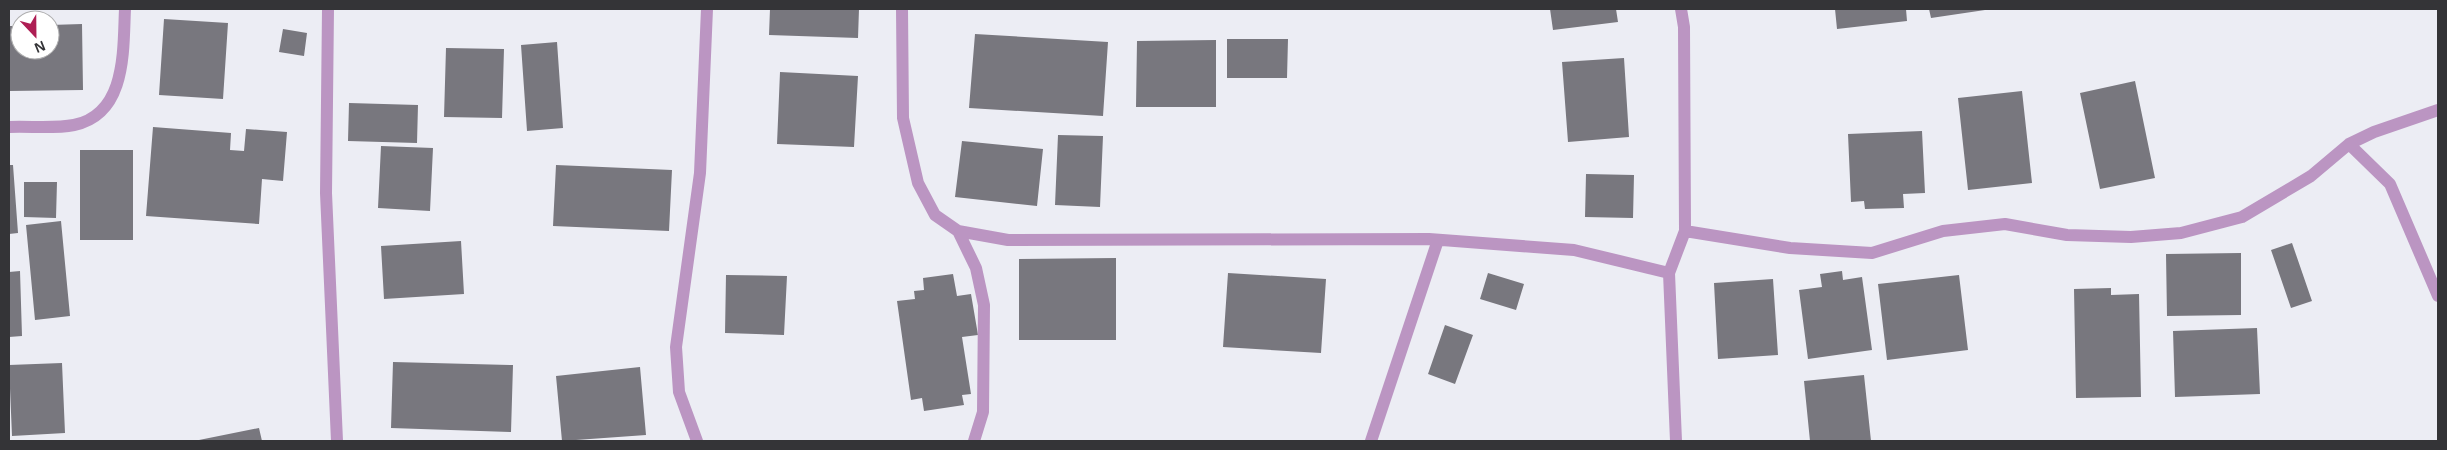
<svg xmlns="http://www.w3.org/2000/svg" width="2447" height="450" viewBox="0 0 2447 450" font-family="Helvetica,sans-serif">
<rect width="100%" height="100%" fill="#ecedf4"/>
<!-- building -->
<path fill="#78777e" d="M770,9H859L858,38L769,35Z
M1550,9H1616L1618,22L1553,30Z
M1835,9H1906L1907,21L1837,29Z
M1929,9H1985V10L1931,18Z
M164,19L228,23L223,99L159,95Z
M82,24L83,90L9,91V26H20V50H50V25Z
M283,29L307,33L304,56L279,52Z
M975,34L1108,42L1103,116L969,108Z
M1227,39H1288L1287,78H1227Z
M1216,40V107H1136L1137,41Z
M557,42L563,128L527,131L521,45Z
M446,48L504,49L502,118L444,117Z
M1624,58L1629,137L1568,142L1562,62Z
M780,72L858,76L854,147L777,144Z
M2135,81L2155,178L2100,189L2080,93Z
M2022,91L2032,183L1968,190L1958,98Z
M349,103L418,105L417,143L348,141Z
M153,127L231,133L230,150L244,151L246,129L287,132L283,181L262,179L259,224L146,216Z
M1922,131L1925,193L1903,194L1904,208L1865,209L1864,201L1851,202L1848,134Z
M1058,135L1103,136L1100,207L1055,205Z
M962,141L1043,149L1037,206L955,197Z
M381,146L433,148L430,211L378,208Z
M80,150H133V240H80Z
M9,165H13L18,233L9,234Z
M556,165L672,170L669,231L553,226Z
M1586,174L1634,175L1633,218L1585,217Z
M24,182H57L56,218L24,217Z
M61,221L70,316L35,320L26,225Z
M461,241L464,294L384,299L381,246Z
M2292,243L2312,301L2291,308L2271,250Z
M2241,253V315L2167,316L2166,254Z
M1116,258V340H1019V259Z
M20,271L22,336L9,337V272Z
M1842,271L1843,280L1862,277L1872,350L1808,359L1799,290L1822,287L1820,274Z
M1228,273L1326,279L1321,353L1223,347Z
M1488,273L1524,284L1516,310L1480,299Z
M953,274L957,296L971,294L978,335L962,337L971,394L962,395L964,405L924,411L922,398L911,400L897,301L915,299L914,291L924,290L923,278Z
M726,275L787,276L784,335L725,333Z
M1959,275L1968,350L1887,360L1878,284Z
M1773,279L1778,355L1718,359L1714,283Z
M2111,288V295L2139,294L2141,397L2076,398L2074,289Z
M1445,325L1473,335L1455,384L1428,374Z
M2257,328L2260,394L2175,397L2173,331Z
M393,362L513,365L511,432L391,428Z
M62,363L65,433L12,436L9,365Z
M640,367L646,435L562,441L556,376Z
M1864,375L1871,441H1810L1804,381Z
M259,428L262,441H199V440Z"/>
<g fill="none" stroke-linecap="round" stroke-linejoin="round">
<!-- minor -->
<path stroke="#bb95c2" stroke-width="12" d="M328,9L326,193L337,441
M902,9L903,118L918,183L935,215L958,231L1008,240L1429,239L1574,250L1669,273
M9,127C30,126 54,129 74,125C127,114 123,50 125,9
M2349,144L2390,184L2438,296
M958,231L976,268L984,305L983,412L974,441
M1685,231L1790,248L1872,253L1943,231L2005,224L2067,235L2131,237L2181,233L2242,217L2311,176L2349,144L2374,132L2438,110
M697,441L679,392L676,347L700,173L707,9
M1371,441L1438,240
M1676,441L1669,273L1685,231L1684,27L1681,9"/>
</g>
<!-- border -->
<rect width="2447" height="450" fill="none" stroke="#343437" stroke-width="20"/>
<!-- north arrow -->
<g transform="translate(35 35) rotate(158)"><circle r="24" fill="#ffffff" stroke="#aeaeaf"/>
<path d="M0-4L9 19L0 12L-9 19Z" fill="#ae1e54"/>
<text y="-8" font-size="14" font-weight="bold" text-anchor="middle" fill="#343437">N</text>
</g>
</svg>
